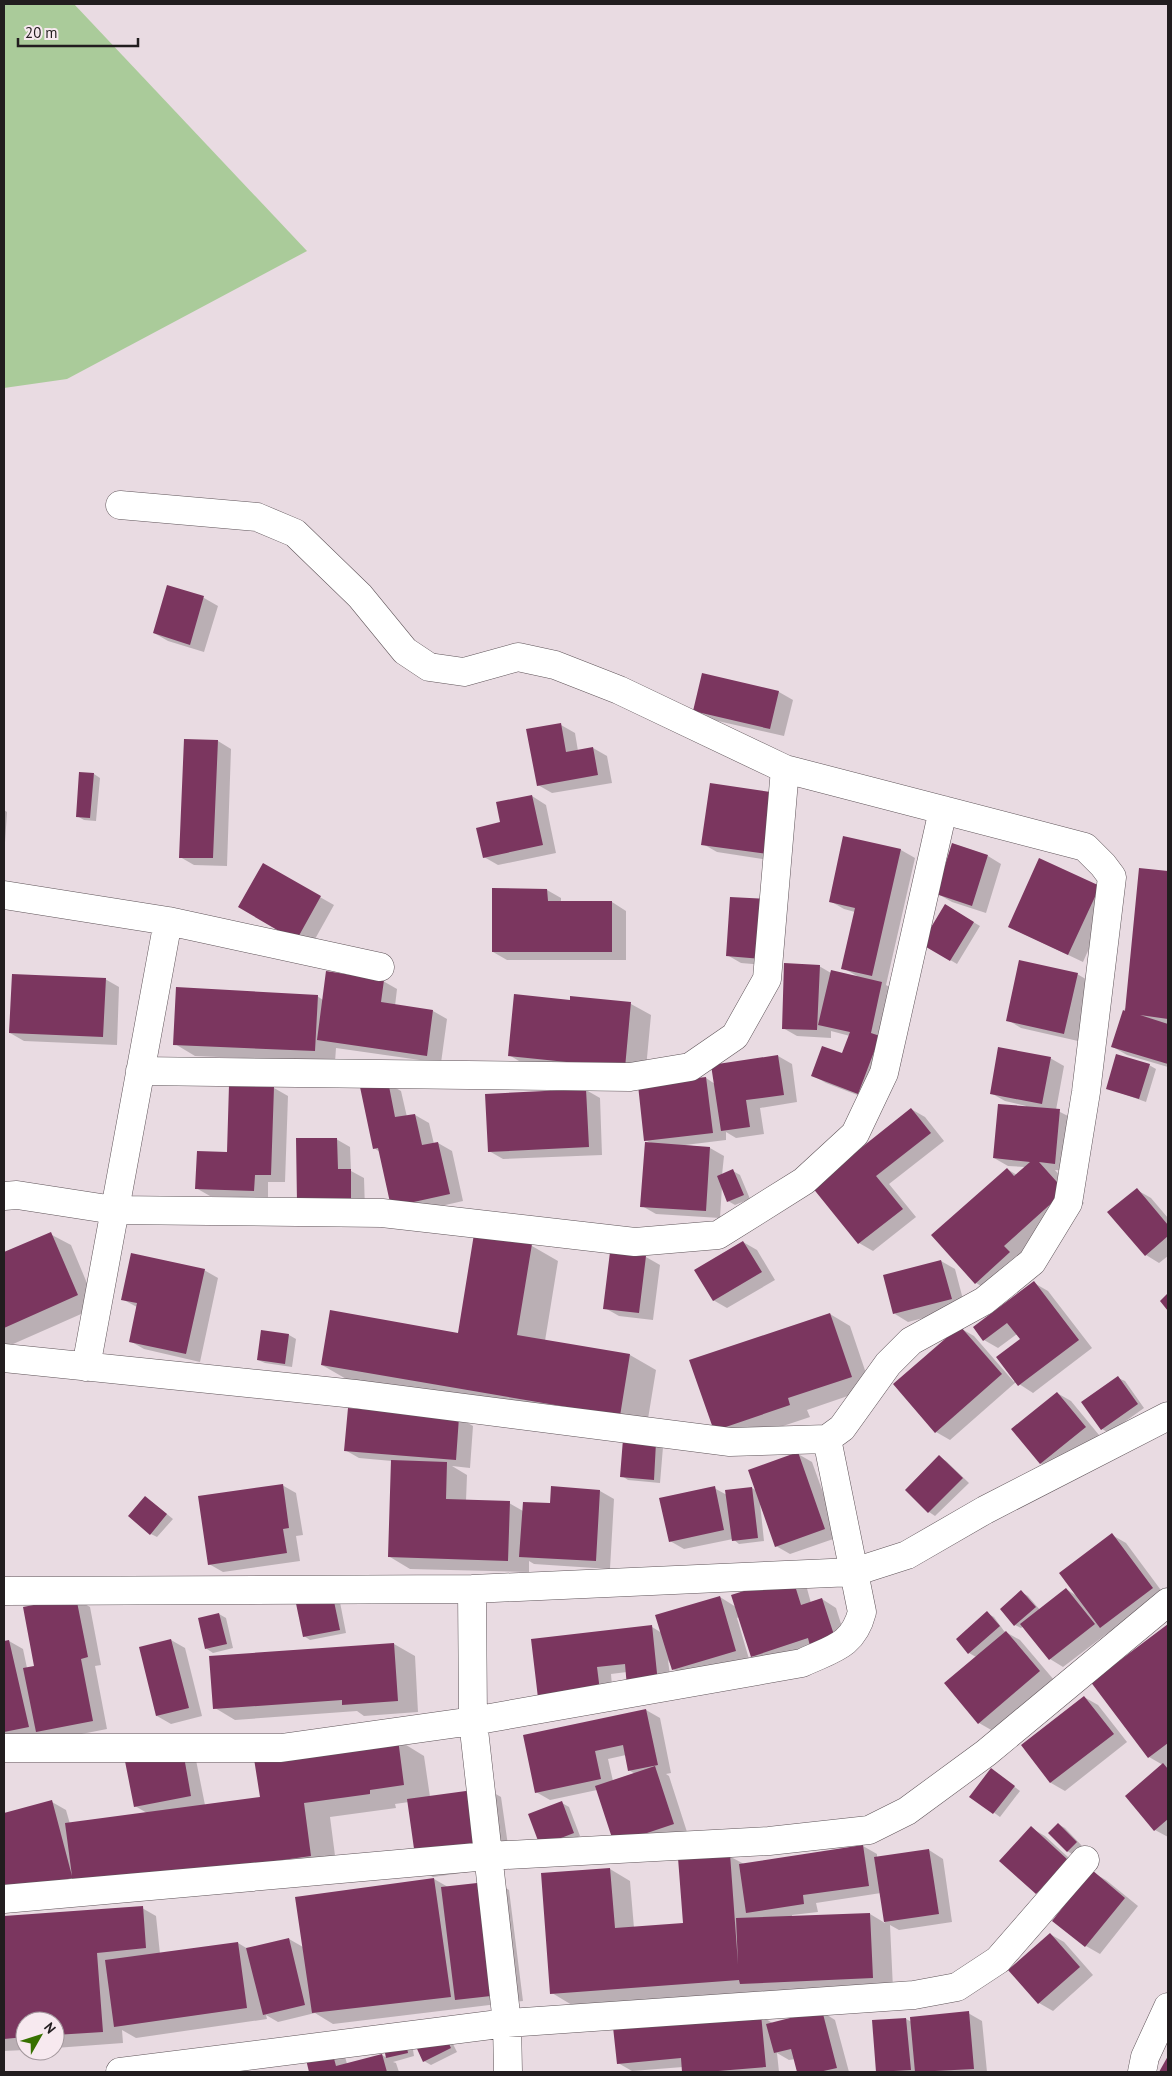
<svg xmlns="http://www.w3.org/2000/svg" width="1172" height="2076" viewBox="0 0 1172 2076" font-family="'PT Sans',sans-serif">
<rect width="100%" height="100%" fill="#e9dbe2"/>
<!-- green -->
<path fill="#aacb9a" d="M4,4H74L307,251L67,379L4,388Z"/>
<!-- shadow -->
<path fill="#0003" fill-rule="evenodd" d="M168,587L204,598L218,606L204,652L168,641L154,633Z
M703,674L779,692L793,700L784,736L709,719L695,711Z
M561,725L575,733L578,751L593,748L607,756L612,783L552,793L538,785Z
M218,741L231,749L227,866L194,865L180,857Z
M94,774L100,778L96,821L84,820L77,816Z
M711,784L782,862L717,852L703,844Z
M532,796L546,805L556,853L498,865L484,857L502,823Z
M4,810L7,812L4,858Z
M844,837L901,850L915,858L886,985L896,991L873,1101L826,1083L812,1075L843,1055L850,1036L831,1031V1038L797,1036L783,1028L819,966L831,973L857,976L843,968L855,912L844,909L830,901Z
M988,856L1001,864L986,913L952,902L938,894Z
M1039,860L1113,895L1083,962L1009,927Z
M263,865L334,905L310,948L239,906Z
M1140,870L1168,873V1067L1127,1055L1113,1047L1125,1008L1126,1009Z
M547,890L561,898V902H612L626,911V960H507L493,952Z
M732,898L776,966L741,963L727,955Z
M946,906L980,926L957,964L923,944Z
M1077,974L1091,982L1078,1041L1021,1028L1008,1020Z
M105,979L119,987L117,1045L24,1041L10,1033Z
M383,981L397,989L395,1006L433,1011L447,1019L441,1063L336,1048L335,1062L195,1056L175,1044L317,996L323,1000Z
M572,997L631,1004L651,1015L645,1079L529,1067L509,1055L572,1001Z
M778,1056L792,1064L797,1102L760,1108L764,1134L736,1138L726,1132V1140L685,1145L710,1148L724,1156L722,1175L733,1171L740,1175L750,1199L735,1205L728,1201L722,1186L720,1218L656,1214L642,1206L653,1144L645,1140L639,1086L706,1078L715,1084Z
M1050,1058L1064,1066L1056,1110L1074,1119L1069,1171L1055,1170L1084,1203L1023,1258L996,1295L976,1283L1007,1169L1017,1175L1025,1167L1008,1166L994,1158L1026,1106L1005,1101L991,1093Z
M1149,1065L1156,1069L1146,1102L1107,1088Z
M387,1083L401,1091L407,1117L415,1115L429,1123L434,1144L438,1143L452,1151L463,1201L406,1214L380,1152L374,1148Z
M274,1088L288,1096L285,1182H268V1198L210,1196L196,1188L228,1153Z
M586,1090L600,1098L602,1155L503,1159L489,1151Z
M911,1109L925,1117L944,1141L889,1184L916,1217L873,1251L859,1243L814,1187Z
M336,1139L350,1147L351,1171L364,1178L365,1210H312Z
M1137,1190L1151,1198L1168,1218V1256L1159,1263L1146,1255Z
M50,1234L71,1245L97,1307L4,1348V1254Z
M475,1236L532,1246L558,1261L545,1341L630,1355L656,1370L646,1431L348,1380L322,1365L459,1334Z
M743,1242L757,1250L775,1280L727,1308L713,1300Z
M646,1257L660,1265L653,1320L619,1316L605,1308Z
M941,1261L955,1269L965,1307L908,1322L895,1314Z
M204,1270L218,1278L200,1362L144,1349L130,1341L137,1307L122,1299Z
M1034,1283L1048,1291L1092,1348L1033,1393L1016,1382L950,1440L936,1432L960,1328L974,1336L1014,1382L1015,1380L1021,1340L1017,1334L998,1348L984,1340L975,1328Z
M830,1314L850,1326L871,1388L807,1410L810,1417L735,1442L715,1431Z
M262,1331L289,1335L296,1339L292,1367L265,1363L258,1360Z
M1118,1378L1125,1381L1144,1408L1109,1433L1102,1429L1083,1403Z
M1057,1393L1071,1401L1099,1435L1054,1471L1040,1463Z
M459,1418L473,1426L470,1468L452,1466L467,1475L466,1501L509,1503L523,1511L600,1491L614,1499L610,1569L534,1564L529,1561V1572L410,1569L390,1557L392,1461L359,1458L345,1450Z
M624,1440L663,1447L660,1483L628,1480L622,1476Z
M798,1454L812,1462L839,1537L790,1554L776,1546L760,1503L764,1541L739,1544L733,1539L684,1549L670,1541L714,1488L727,1495L752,1488L757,1491Z
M939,1457L946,1461L969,1483L935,1516L929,1512Z
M282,1485L296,1493L303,1535L296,1536L300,1561L223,1572L209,1564Z
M152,1502L173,1519L157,1537L151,1534Z
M1112,1535L1126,1543L1166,1597L1115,1635L1109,1632L1063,1667L1050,1659L1024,1626L1021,1628L1015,1625L1021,1592L1028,1596L1040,1610L1066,1589L1077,1596Z
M806,1585L811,1603L822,1599L836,1608L848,1646L766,1664L752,1656L739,1617L737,1618L749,1659L687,1677L673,1669L668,1660L672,1691L627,1672L611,1674L613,1698L539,1697L652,1627L662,1633L720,1597L736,1607Z
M338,1592L346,1633L310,1640L304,1636Z
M76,1599L90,1607L101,1665L95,1666L107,1729L51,1740L4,1743V1642L9,1641L23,1649L27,1668L36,1667Z
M987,1613L994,1617L1004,1631L1020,1640L1054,1680L993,1731L979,1723L946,1683L976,1657L969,1653L958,1640Z
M219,1614L226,1618L233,1648L213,1653L207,1649L199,1619Z
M1168,1625V1837L1155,1830L1163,1765L1149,1757L1111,1660L1117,1664Z
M171,1640L185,1648L202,1716L171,1724L157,1716Z
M394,1644L415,1656L418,1712L364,1716L357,1711L235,1720L215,1708L211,1657Z
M1084,1697L1098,1705L1127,1742L1065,1791L1051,1783L1023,1745Z
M646,1710L660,1718L671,1773L666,1774L669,1776L687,1832L629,1851L597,1790L550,1800L536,1792ZM626,1755L629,1770L635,1774L613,1781L608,1759Z
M398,1740L424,1756L430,1797L487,1789L501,1797L511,1866L433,1877L419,1869L409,1802L395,1804L396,1808L330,1817L337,1871L4,1906V1814L52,1802L66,1810L70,1824L147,1813L135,1806L194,1750L205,1805L261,1798Z
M998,1774L1020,1791L1000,1817L971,1796Z
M562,1803L569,1807L580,1836L548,1849Z
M1058,1824L1065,1828L1083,1847L1074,1855L1067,1851Z
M1031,1828L1045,1836L1081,1869L1051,1901L1037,1893L1001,1861Z
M863,1846L877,1854V1858L929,1850L943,1859L952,1922L899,1930L890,1925L893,1989L761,1995L755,1992L572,2005L552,1993L610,1869L630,1881L634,1928L685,1924L729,1856L744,1864ZM881,1893L885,1923L870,1914L792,1917V1915L818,1912L816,1903Z
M1092,1872L1106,1880L1138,1906L1100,1954L1086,1946L1054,1920Z
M434,1879L448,1887L495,1882L509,1890L523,2001L333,2024L315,2013L278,2022L266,2015L267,2019L136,2038L122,2030L123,2043L55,2048V2021H25V2050L4,2051V1917L142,1908L156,1916L160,1954L238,1943L248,1949L289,1939L303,1947Z
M1050,1934L1064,1942L1093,1975L1053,2011L1039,2003L1010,1970Z
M821,2011L835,2020L849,2072H798L795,2059L789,2060L777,2053L779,2072H683V2067L632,2071L618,2063L761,2016L774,2024Z
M968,2013L982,2021L987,2072H877L906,2019L912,2022Z
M447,2032L457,2052L431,2065L424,2061Z
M411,2038L414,2056L393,2062L396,2063L399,2072H311L305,2048L343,2049L347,2064L382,2055L387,2058L383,2039Z"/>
<!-- building -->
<path fill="#7b365f" d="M167,585L204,596L190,645L153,633Z
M702,673L779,691L770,729L693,711Z
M561,723L566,752L593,747L598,775L537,786L526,729Z
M184,739L218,740L213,858H179Z
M79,772L94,773L90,818L76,817Z
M710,783L777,793L768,854L701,845Z
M532,795L543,845L483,858L476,828L500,822L496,802Z
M843,836L901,849L872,976L841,969L855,908L829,902Z
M952,843L988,855L972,906L936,894Z
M1039,858L1100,886L1068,955L1008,927Z
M263,863L321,896L296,941L238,907Z
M1139,868L1168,871V1019L1140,1015L1168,1024V1064L1111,1047L1123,1010L1125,1011Z
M492,888L547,889L548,901H612V952H492Z
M730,897L767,899L762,959L726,956Z
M945,904L974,922L950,961L921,944Z
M1019,960L1078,973L1064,1034L1006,1021Z
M784,963L820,965L817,1030L782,1029Z
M831,970L882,982L871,1033L880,1036L858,1094L811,1076L822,1046L842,1053L850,1032L818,1025Z
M326,971L384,980L381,1002L433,1010L427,1056L317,1040Z
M12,974L106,978L103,1037L9,1033Z
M176,987L318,995L315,1051L173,1045Z
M514,994L570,1000V996L631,1002L625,1068L508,1056Z
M998,1047L1051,1057L1042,1104L990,1094Z
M1116,1054L1150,1064L1139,1099L1106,1089Z
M778,1055L784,1095L746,1100L750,1127L721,1131L711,1065Z
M706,1077L713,1133L644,1141L638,1085Z
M388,1081L395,1117L415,1114L422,1145L438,1142L450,1194L391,1207L378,1148L373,1149L360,1087Z
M229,1085L274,1087L271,1175H255L254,1191L195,1189L197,1151L227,1152Z
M586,1089L589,1147L488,1152L485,1094Z
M998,1104L1060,1109L1055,1164L1039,1162L1065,1191L1004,1246L1010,1252L975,1284L931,1235L1007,1168L1014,1176L1030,1162L993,1158Z
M911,1108L931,1133L876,1176L903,1209L858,1244L812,1187Z
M296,1138H337L338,1169H351V1202L297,1203Z
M645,1142L710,1147L706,1211L640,1207Z
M733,1169L744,1195L727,1202L717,1176Z
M1137,1188L1168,1225V1236L1145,1256L1107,1212Z
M51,1232L78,1295L4,1328V1252Z
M474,1234L532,1244L517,1335L630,1354L620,1416L321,1365L330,1310L458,1333Z
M743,1241L762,1272L713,1301L694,1270Z
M610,1252L646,1256L639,1313L603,1309Z
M131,1253L205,1269L186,1354L129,1342L137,1303L121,1300Z
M941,1260L952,1299L893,1314L883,1275Z
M1034,1281L1079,1340L1018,1386L996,1357L1020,1339L1007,1323L983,1341L973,1327Z
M1168,1293V1311L1160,1301Z
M830,1313L852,1377L788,1398L790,1405L714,1431L689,1360Z
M960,1326L1002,1374L935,1433L893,1384Z
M261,1330L289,1334L285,1364L257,1360Z
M1118,1376L1138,1404L1101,1430L1081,1402Z
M1057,1392L1086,1427L1040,1464L1011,1429Z
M348,1408L459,1417L456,1460L344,1451Z
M623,1439L656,1442L654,1480L620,1477Z
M798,1452L825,1529L775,1547L748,1470Z
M939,1455L963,1478L928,1513L905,1490Z
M391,1460L447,1462L446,1499L510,1501L508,1561L388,1557Z
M283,1484L289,1528L283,1529L287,1553L208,1565L198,1496Z
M551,1486L600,1490L596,1561L519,1557L523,1502L550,1503Z
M715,1486L724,1530L669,1542L659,1498Z
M752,1487L758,1538L732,1541L725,1490Z
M145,1496L167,1514L150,1535L128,1516Z
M1112,1533L1153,1588L1100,1628L1059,1573Z
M792,1576L801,1605L822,1598L835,1638L810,1646L808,1638L751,1657L731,1595Z
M331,1587L340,1630L303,1637L294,1594Z
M1066,1588L1095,1624L1049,1660L1020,1624Z
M1021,1590L1036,1607L1014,1626L1000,1609Z
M720,1596L736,1651L672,1670L655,1615Z
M76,1597L88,1657L81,1659L93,1721L36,1732L23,1668L34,1666L23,1607Z
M987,1611L1000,1626L968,1654L956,1639Z
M219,1613L227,1644L205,1649L198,1618Z
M1168,1624V1743L1148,1758L1087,1677L1111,1659L1115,1664Z
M652,1625L658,1683L627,1687L625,1664L597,1667L600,1691L538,1698L531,1639Z
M1006,1631L1040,1671L978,1724L944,1683Z
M171,1639L189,1708L156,1716L139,1647Z
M9,1640L29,1727L4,1732V1641Z
M394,1643L398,1701L342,1705V1700L213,1709L209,1656Z
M1084,1696L1114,1734L1050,1783L1021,1745Z
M646,1709L658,1765L628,1771L623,1745L595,1751L601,1779L535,1793L523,1735Z
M398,1739L404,1785L370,1790V1794L304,1803L311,1856L74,1889L72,1878L4,1895V1813L52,1800L72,1876L65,1823L260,1797L252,1746Z
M181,1740L191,1796L134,1807L123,1751Z
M1163,1763L1168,1769V1819L1154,1831L1125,1796Z
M655,1766L674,1824L614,1844L595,1786Z
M991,1768L1015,1786L993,1814L969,1797Z
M488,1788L497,1859L417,1870L407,1799Z
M562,1801L574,1833L540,1846L528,1814Z
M1058,1823L1077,1842L1067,1852L1048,1833Z
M1031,1826L1068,1860L1036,1894L999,1861Z
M863,1845L869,1886L803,1895L804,1904L746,1913L739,1864Z
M929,1849L939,1914L884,1922L874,1857Z
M730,1854L738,1964L736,1918L870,1913L873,1978L740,1984L739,1980L550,1994L541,1873L610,1868L615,1928L683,1923L678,1858Z
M1092,1870L1125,1898L1085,1947L1052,1921Z
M434,1878L451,1997L312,2013L295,1897Z
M495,1881L509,1994L455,2000L441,1887Z
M143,1906L146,1948L97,1953L103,2032L55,2035V2021H25V2037L4,2039V1916Z
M1050,1933L1080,1967L1038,2004L1008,1970Z
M289,1938L305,2005L263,2015L246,1948Z
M238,1942L247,2008L114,2027L105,1960Z
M822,2010L837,2068L819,2072H797L791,2049L774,2053L766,2024Z
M969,2011L974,2069L915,2072L910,2017Z
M761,2014L766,2067L706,2072H682L681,2058L617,2064L613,2027Z
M906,2018L911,2070L876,2072L872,2020Z
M441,2027L451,2048L423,2062L413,2040Z
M404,2033L408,2053L386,2058L382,2038Z
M329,2040L336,2066L382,2054L387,2072H309L303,2047Z
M1168,2056V2072H1159Z"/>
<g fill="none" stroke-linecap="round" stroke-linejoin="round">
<defs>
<path id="minor" d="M4,895L168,921L380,967
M140,1071L630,1077L690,1067L735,1036L767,979L785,769
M4,1196L17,1195L114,1210L382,1213L635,1242L718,1235L804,1181L855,1134L884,1073L943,810
M4,1358L355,1394L730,1442L827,1439L842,1428L888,1364L911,1341L984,1301L1032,1262L1068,1203L1086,1092L1112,877L1103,865L1085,847L785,769L619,690L555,665L518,657L464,672L429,667L405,651L360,596L295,533L257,517L120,505
M86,1367L168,921
M472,1589L473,1721L507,2023L508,2072
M4,1591L472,1589L854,1572L907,1555L985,1510L1168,1416
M4,1748H281L473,1721L802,1663C831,1649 853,1647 862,1612L827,1439
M4,1899L488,1856L769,1841L869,1830L907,1811L986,1753L1168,1602
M120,2072L507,2023L914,1995L957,1987L998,1960L1085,1860
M1142,2072L1145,2057L1168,2007"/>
</defs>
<!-- minor casing -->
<use href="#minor" stroke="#5f5459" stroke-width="29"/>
<!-- minor -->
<use href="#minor" stroke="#fff" stroke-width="28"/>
</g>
<!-- border -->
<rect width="1172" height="2076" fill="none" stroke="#221d1f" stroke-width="10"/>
<!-- north arrow -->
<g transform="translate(40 2036) rotate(51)"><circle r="24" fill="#f7e9ef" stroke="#a2979c"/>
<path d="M0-4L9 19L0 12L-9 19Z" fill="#377100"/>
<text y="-8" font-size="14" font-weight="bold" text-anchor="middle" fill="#221d1f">N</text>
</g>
<!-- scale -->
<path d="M18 38v8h120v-8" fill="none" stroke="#221d1f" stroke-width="2.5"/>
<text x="25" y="38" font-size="15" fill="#221d1f" stroke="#f7e9ef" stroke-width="4" paint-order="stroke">20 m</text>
</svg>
